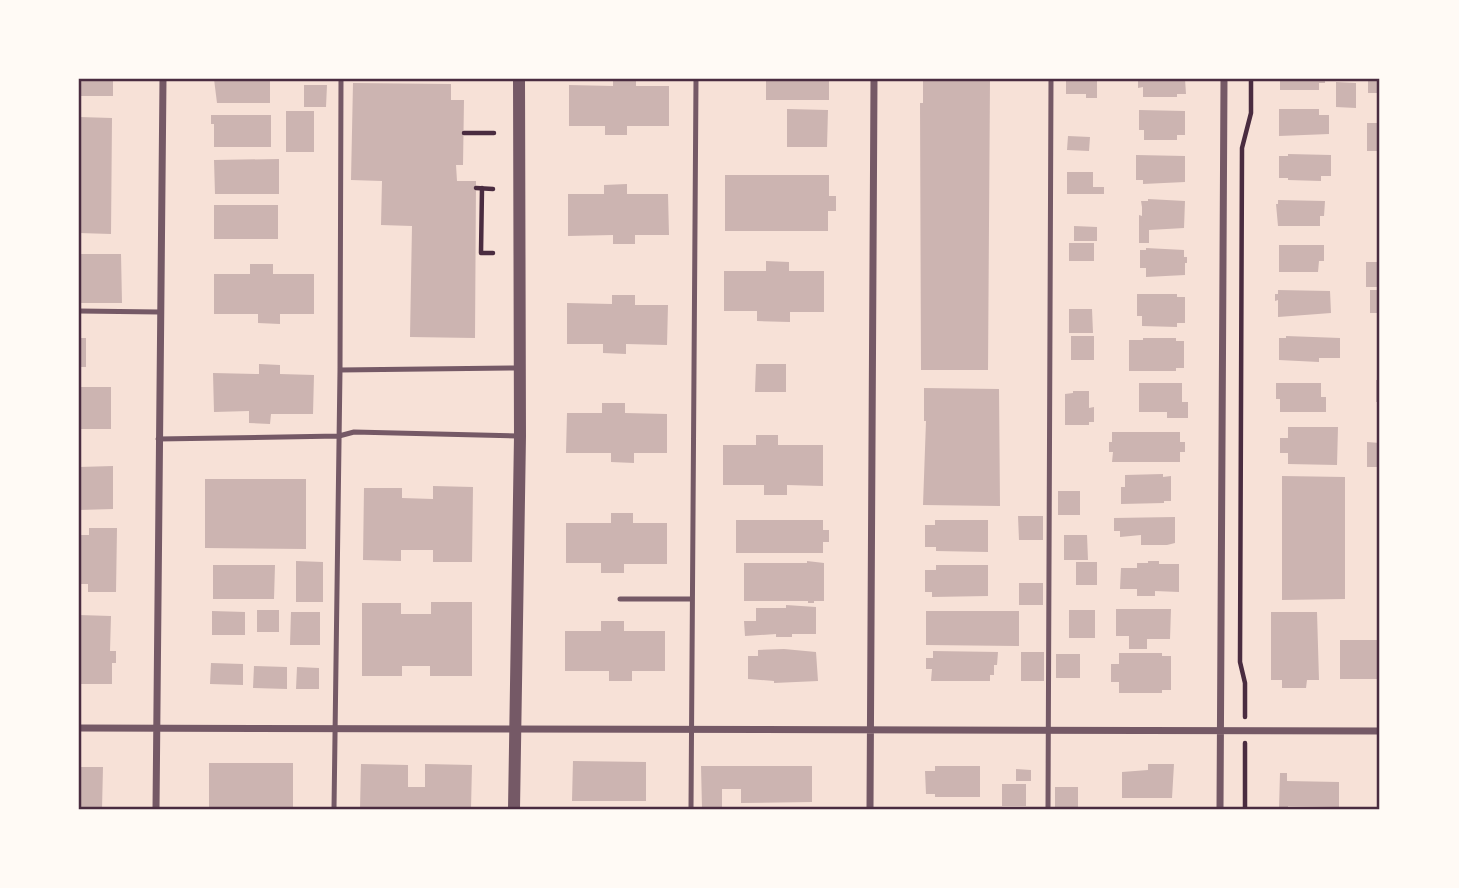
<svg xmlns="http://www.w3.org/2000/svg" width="1459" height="888" viewBox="0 0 1459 888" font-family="'Varela Round',sans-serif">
<rect width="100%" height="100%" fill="#f7e1d7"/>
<!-- building -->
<path fill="#ccb4b1" d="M79,79H113V96H79Z
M214,79H270V103H217Z
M613,79H636V86H669V126H627V135H605V126H569V85L613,86Z
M766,79H829V100H766Z
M923,79H990L988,370H921L920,103H923Z
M1066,79H1097V98H1086V94H1066Z
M1138,79H1185L1186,94H1177V97H1143V87L1138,88Z
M1280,79H1325V83H1319V90H1280Z
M1368,79H1380V93H1368Z
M1336,82L1356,83V108L1336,107Z
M353,83L451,84V100H464L463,165H456L457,181H476L475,338L410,337L412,226L381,225L382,181L351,180Z
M304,85H327L326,107H304Z
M787,109L828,110L827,147H787Z
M1279,109H1319V115H1329V134L1279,136Z
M1139,110L1185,111V135H1177V140H1144V130H1139Z
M286,111H314V152H286Z
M211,115H271V147H214V124H211Z
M79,117L112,118L111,234L79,233Z
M1367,123H1380V151H1367Z
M1068,136L1090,137L1089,151L1067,150Z
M1288,154L1331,155V176H1321V181L1288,180V178H1279V156H1288Z
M1136,155L1185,156V182L1143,184V180H1136Z
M279,159V194H215L214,160Z
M1067,172H1093V187H1104V194H1067Z
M725,175H829V196H836V211H828V231H725Z
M627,184V194H668L669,235H635V244H613V235L568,236V194H604V185Z
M1148,199L1185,201L1184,228L1149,230V243H1139V215L1142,216V207L1141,201H1148Z
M1278,200L1325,201L1324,216H1320V226H1278L1276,204H1278Z
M214,205H278V239H214Z
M1074,226L1097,227V241H1074Z
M1069,243H1094V261H1069Z
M1279,245H1324V261H1319L1318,272H1279Z
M1146,248L1184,250V257H1187V263H1185V275L1146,277V268H1140V250H1146Z
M79,254H121L122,303H79Z
M766,261L789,262V271H824V312H790V322L757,321V311H724V271H766Z
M1366,262H1380V287H1366Z
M250,264H273V274H314V314H280V324L258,323V314H214V274H250Z
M1278,290L1330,291L1331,313L1278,317V300L1275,301V294H1278Z
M1370,290H1380V313H1370Z
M1137,294H1177V297H1185V323H1177V327L1142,326V316H1137Z
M612,295H635V305H668L667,345L626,344V354L603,353V344H567V303L612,304Z
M1069,309H1092L1093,333H1069Z
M1071,336H1094V360H1071Z
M1286,336L1340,338V358H1319V362L1279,360V338H1286Z
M79,338H86V367H79Z
M1143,338H1176V341H1184V368H1176V371H1129V340H1143Z
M1377,356H1380V378H1377Z
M259,364L280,365V374L314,375L313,414H271L270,424L249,423V411L214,412L213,373L259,374Z
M756,364H786V392H755Z
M1376,380H1380V402H1376Z
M1139,383H1182V402H1188V418H1167V412H1139Z
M1276,383H1321V397H1326V412H1280V399H1276Z
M79,387H111V429H79Z
M924,388L999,389L1000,506L923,505L926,421H924Z
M1073,391H1089V408L1094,407V422H1089V425H1065V394L1073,393Z
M602,403H625V413L667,414V453H634V463L611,462V453H566L567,413H602Z
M1288,427H1338L1337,465L1288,464V453H1280V438H1288Z
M1112,432H1180V442H1185V452H1180V462H1112L1113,452H1109V442H1112Z
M756,435H778V445H823V486L787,485V495H764V485H723V445H756Z
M1367,442L1380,443V467H1367Z
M113,466V509L79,510V467Z
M1163,474V477L1171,476V501H1164V503L1121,504V487H1125V475Z
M1282,476L1345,477V599L1282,600Z
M205,479H306V549L205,548Z
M433,486L473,487L472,562H433V550H401V561L363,560L364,488H402V498L433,499Z
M1058,491H1080V515H1058Z
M611,513H633V523H667V564H624V573H601V563H566V523H611Z
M1018,516H1043V540H1019Z
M1175,517V543L1167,545H1141V535L1120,537V531H1114V518Z
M736,520H823V530H829V542H823V553H736Z
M935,520H988V552L936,551V547H925V525H935Z
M89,528H117L116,592H88V584H79V535H89Z
M1064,535H1087L1088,560H1064Z
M296,561L323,562V602H296Z
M807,561L824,563V601H814V603H808V601H744V563H807Z
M1148,561H1159V564H1179V592L1155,591V596H1137V589H1120L1121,568H1137V563H1148Z
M1076,562H1097V585H1076Z
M213,565H275L274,599H213Z
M936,565H988V596L932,597V592H925V570H936Z
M1019,583H1043V605H1019Z
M431,602H472V676H430V666H402V676H362V603H401V614H431Z
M786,605L816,607V634H792V637H776V634L745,636L744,621H756V608H786Z
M1116,609H1171L1170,639H1147V649H1129V636H1116Z
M257,610H279V632H257Z
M1069,610H1095V638H1069Z
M212,611L245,612V635H212Z
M926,611H1019V646L926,645Z
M291,612H320V645H290Z
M1271,612H1317L1319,680H1307L1306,688H1282V680H1271Z
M79,615L111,616L110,651H116V663H112V684H79Z
M601,621H624V631H665V671H632V681H609V671H565V631H601Z
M1340,640H1380V679H1340Z
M784,649L816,652L818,681L774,683V681L748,679V656H758V650Z
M933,651L998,652L997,665H994V675H990V681H931L932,669H926V658H933Z
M1021,652H1044V681H1021Z
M1119,653H1162V656H1171V690H1162V693H1119V682H1111V664H1119Z
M1056,654H1080V678H1056Z
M211,663L243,664V685L210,684Z
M254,666L287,667V689L253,688Z
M297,667L319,668V689H296Z
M573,761L646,762V801H572Z
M209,763H293V809H209Z
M361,764L408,765V787H425V764L472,765L471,809H360Z
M1148,764H1174L1172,798H1122V772L1148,770Z
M701,766H812V802L741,803V789H722V808H702Z
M935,766H980V797H935V794H926L925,771H935Z
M79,767H103L102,809H79Z
M1016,769L1031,770V781H1016Z
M1280,773H1287V781L1339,782V807L1288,806V809H1279Z
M1002,784H1026V806H1002Z
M1055,787H1078V808H1055Z"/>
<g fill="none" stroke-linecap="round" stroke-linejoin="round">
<!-- path -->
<path stroke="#4a2c40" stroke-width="4.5" d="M464,133H494
M476,188L493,189
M482,188L481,253H493
M1245,717V683L1240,662L1242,148L1251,113V79
M1245,809V743"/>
<!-- service -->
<path stroke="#755966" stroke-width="5" d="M79,311L159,312
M340,370L519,368
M158,439L339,436L354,432L518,436
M620,599H692
M334,809L340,370L341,79
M691,809L696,79
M1048,809L1051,79"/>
<!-- minor -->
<path stroke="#755966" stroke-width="7" d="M79,728L1380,731
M156,809L163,79
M870,809L874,79
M1220,809L1224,79"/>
<!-- tertiary -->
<path stroke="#755966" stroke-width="12" d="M514,809L520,436L519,79"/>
</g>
<!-- border -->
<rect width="1459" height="888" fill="none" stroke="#fffaf5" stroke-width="161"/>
<rect x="80" y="80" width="1298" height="728" fill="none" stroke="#4a2c40" stroke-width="2.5"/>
</svg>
